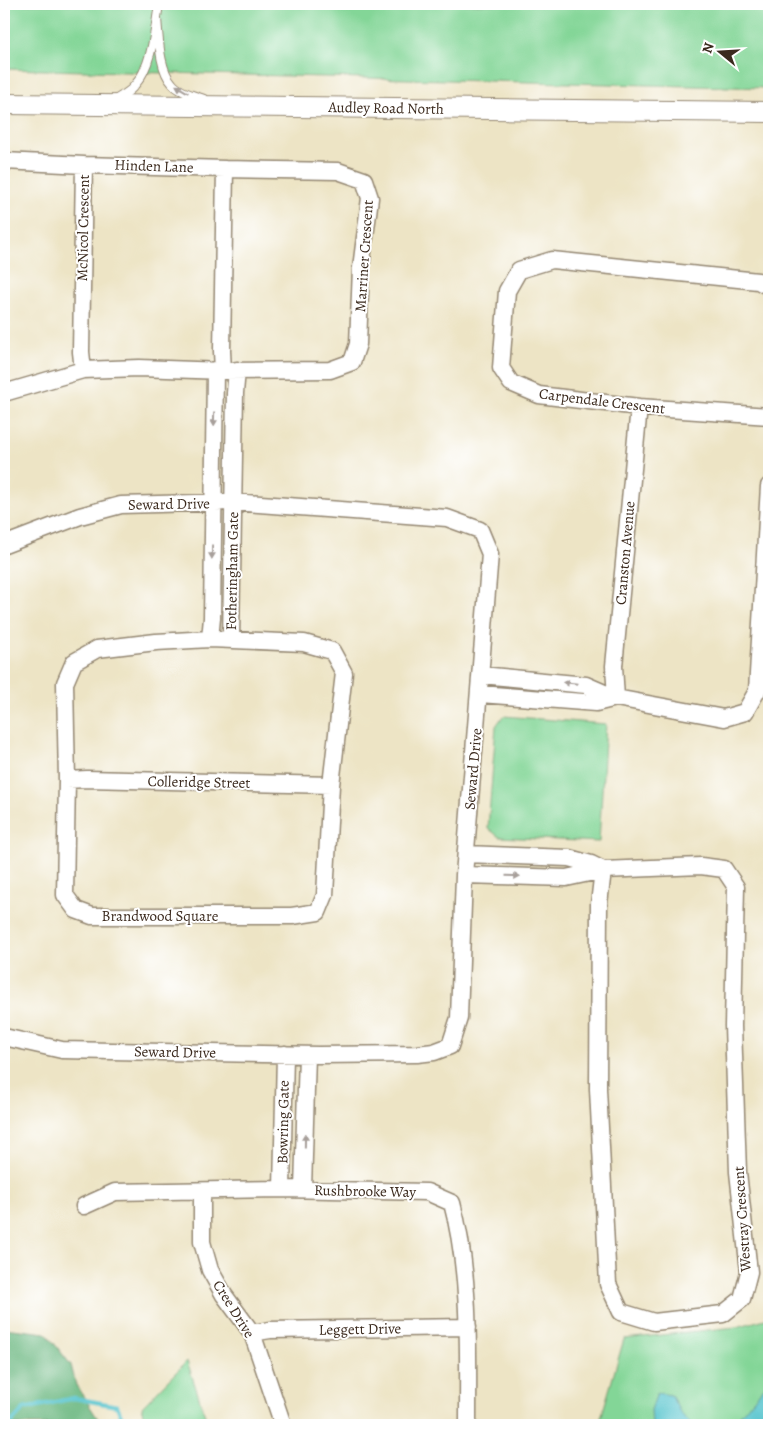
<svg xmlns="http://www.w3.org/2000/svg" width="773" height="1429" viewBox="0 0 773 1429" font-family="Alegreya,serif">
<rect width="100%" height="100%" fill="#fff"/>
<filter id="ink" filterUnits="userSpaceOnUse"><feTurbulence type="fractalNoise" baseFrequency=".02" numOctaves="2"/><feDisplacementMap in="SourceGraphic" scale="10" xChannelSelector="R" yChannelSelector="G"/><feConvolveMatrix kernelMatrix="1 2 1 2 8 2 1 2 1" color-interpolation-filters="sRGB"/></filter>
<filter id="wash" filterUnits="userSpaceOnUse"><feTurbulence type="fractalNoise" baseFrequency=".0096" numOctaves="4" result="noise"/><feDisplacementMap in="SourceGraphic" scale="20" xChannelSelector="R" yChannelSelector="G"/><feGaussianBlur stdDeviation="1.12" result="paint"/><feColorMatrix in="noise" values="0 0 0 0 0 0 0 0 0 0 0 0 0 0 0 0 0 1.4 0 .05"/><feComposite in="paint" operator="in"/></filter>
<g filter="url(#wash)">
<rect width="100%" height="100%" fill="#ede4c5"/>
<!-- green -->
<path fill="#83d697" stroke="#5f805a" d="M4,4H769V88L4,69Z
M503,716L606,724L599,842L499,837L488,828L496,726Z
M769,1318V1425H599L624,1339L736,1327Z
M187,1361L208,1425H147L142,1407Z"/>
<!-- forest -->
<path fill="#6ab780" stroke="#52704f" d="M4,1328L46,1333L71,1365L76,1385L102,1425H4Z"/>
<!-- water -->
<path fill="#57c4cd" stroke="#497776" d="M769,1386V1425H732L764,1387Z
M657,1393L671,1395L681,1414L693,1425H652L651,1410Z"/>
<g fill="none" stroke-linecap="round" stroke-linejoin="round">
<!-- stream -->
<path stroke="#57c4cd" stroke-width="4.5" d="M9,1425L24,1409L74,1398L117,1406L125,1425"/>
</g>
</g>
<g filter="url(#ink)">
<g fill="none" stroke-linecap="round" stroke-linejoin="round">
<defs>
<path id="service" d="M157,19C159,38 159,69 172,83C179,92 193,95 204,99
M115,100C121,96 130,92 134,86C152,67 155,29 159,4"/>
<path id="minor" d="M4,161L84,165L81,352L83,370
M84,165L225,169
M769,287L758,281L552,260L519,270L507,291L501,368L511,383L539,395L639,407L769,416
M4,393L83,370L139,368L223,371L330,370L352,362L358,344L361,268L370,198L364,180L338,171L225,169L222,351L223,371
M4,545L80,516L121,505L233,502L447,518L480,530L490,554L464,875L459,1018L450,1046L434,1052L417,1054L318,1055L62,1050L4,1037
M210,639L304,643L332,651L344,673L331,785L325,895L318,912L292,916H92L76,910L65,895L67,780L65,683L74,662L97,649L156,642Z
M210,639L212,618L215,370
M231,640L235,393L237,370
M481,675L586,685L616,698L724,718L745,712L757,691L769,486
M480,694L596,703L616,698
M616,698L614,666L639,407
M67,780L87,779L331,785
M466,854L569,858L591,864L603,870
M464,875L566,878L603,870L701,866L724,869L736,887L733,1026L738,1172L749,1272L742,1299L723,1314L654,1322L621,1312L608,1284L598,1089L599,904L603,870
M282,1189L285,1054
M303,1189L307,1055
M202,1191V1242L210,1270L224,1295L252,1333L283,1425
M84,1206L115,1192L282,1189L427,1192L452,1203C471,1274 468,1352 468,1425
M252,1333L270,1330L468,1327"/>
<path id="tertiary" d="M4,104L769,112"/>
</defs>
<!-- service casing -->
<use href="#service" stroke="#948772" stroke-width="10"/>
<!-- minor casing -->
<use href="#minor" stroke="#948772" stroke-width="19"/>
<!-- tertiary casing -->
<use href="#tertiary" stroke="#948772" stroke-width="22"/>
<!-- service -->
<use href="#service" stroke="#fff" stroke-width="8"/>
<!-- minor -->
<use href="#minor" stroke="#fff" stroke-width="16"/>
<!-- tertiary -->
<use href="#tertiary" stroke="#fff" stroke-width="20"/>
</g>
<!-- one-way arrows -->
<defs><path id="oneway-solid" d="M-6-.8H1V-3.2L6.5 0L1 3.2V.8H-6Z" transform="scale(1.25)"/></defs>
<g fill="#a79f9a">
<use href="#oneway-solid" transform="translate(182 89) rotate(-149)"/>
<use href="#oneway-solid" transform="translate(214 419) rotate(91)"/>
<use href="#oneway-solid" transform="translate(212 552) rotate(91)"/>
<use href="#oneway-solid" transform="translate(570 683) rotate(-174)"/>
<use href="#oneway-solid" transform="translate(513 876) rotate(2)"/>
<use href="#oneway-solid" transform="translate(305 1141) rotate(-89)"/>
</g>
</g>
<g text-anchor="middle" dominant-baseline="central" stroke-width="4" stroke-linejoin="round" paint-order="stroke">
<!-- street labels -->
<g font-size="15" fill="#3b2a1e" stroke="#fff">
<text transform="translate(386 108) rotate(1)">Audley Road North</text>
<text transform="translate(154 166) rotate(2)">Hinden Lane</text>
<text transform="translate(83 228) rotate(-89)">McNicol Crescent</text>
<text transform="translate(364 256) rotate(-86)">Marriner Crescent</text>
<text transform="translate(602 401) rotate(7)">Carpendale Crescent</text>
<text transform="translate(169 504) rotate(-1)">Seward Drive</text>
<text transform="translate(625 553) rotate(-85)">Cranston Avenue</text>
<text transform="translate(232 571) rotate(-89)">Fotheringham Gate</text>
<text transform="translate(473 769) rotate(-85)">Seward Drive</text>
<text transform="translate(199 782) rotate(1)">Colleridge Street</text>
<text x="160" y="916">Brandwood Square</text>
<text transform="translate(175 1052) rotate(1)">Seward Drive</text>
<text transform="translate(283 1122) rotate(-89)">Bowring Gate</text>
<text transform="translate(365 1191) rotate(1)">Rushbrooke Way</text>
<text transform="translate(742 1219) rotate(-94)">Westray Crescent</text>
<text transform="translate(234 1309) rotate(58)">Cree Drive</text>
<text transform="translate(360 1329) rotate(-1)">Leggett Drive</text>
</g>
</g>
<!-- margin -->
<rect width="773" height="1429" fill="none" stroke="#fff" stroke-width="20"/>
<!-- north arrow -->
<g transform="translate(720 52) rotate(288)" stroke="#ffffff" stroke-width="4" paint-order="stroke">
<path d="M0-4L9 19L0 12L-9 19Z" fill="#3b2a1e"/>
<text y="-8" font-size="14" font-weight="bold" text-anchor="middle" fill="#3b2a1e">N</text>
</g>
</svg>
